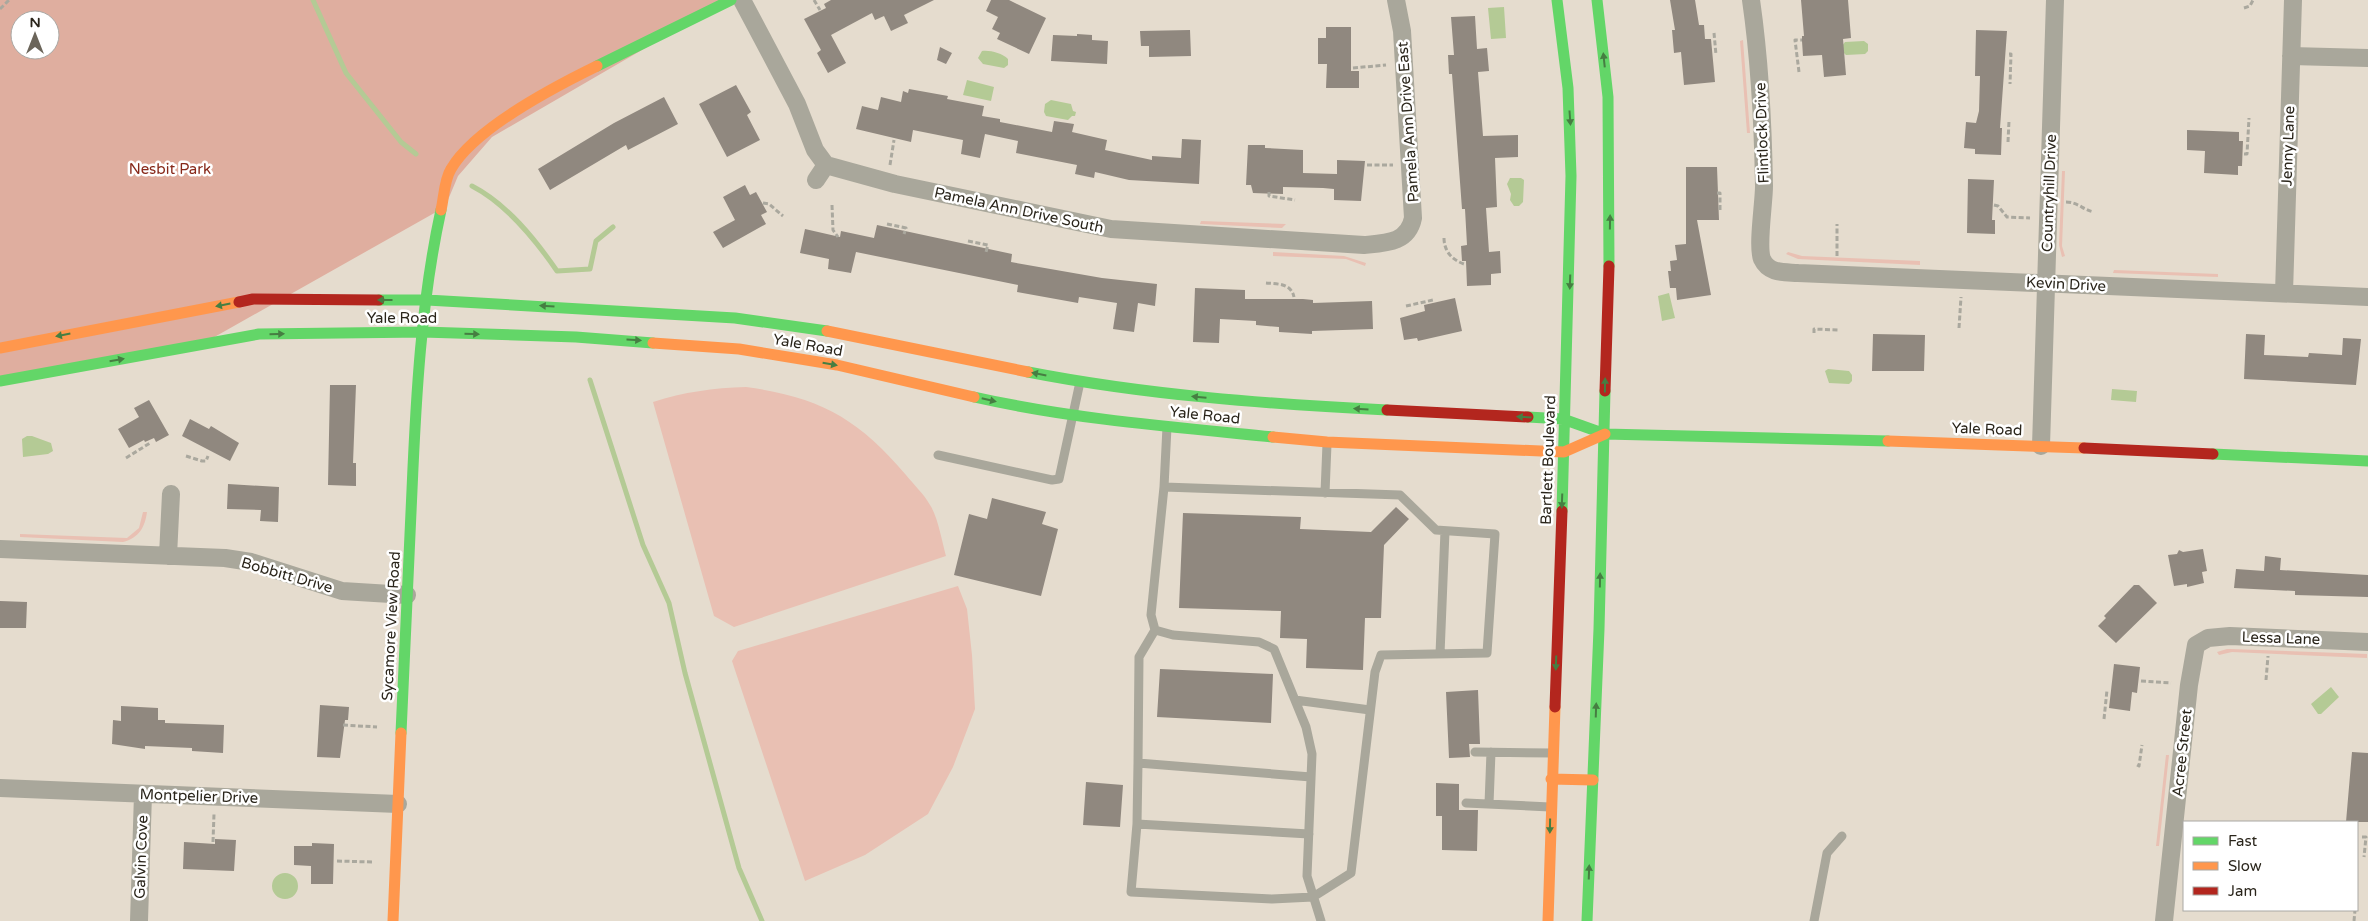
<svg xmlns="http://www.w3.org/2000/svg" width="2368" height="921" viewBox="0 0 2368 921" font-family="'Varela Round',sans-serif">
<rect width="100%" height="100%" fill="#e5dcce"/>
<!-- green -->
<path fill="#e9c0b3" d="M1743,40L1750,133H1747L1740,41Z
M2062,171H2065L2062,246L2065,256L2062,257L2059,245Z
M1201,221L1286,224L1282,228L1200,224Z
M1273,252L1344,256L1366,263L1365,266L1346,259L1273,256Z
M1788,252L1802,256L1920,261V265L1798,259L1786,254Z
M2114,270L2218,274V277L2113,273Z
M746,387C819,397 858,418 906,475C914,485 924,494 930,505C938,517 942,542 946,556L734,627L714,616L653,402C684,392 713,388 746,387Z
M143,512H147C145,527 139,538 123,542L20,537V534L127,538L139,528Z
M958,586L967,609L972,655L975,709L953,767L928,814L865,855L805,881L732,661L738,651Z
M2227,649H2231L2367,654V658L2232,652L2219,655L2217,652Z
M2166,755H2169L2159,846H2156Z"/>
<!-- forest -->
<path fill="#dfae9f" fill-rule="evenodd" d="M0,0H728L492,137L458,176L445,207L195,348L0,385ZM20,20H50V50H20Z"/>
<!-- water -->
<path fill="#b4ca95" d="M1504,7L1506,38L1491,39L1488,8Z
M1864,41L1868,44V51L1865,54L1846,55L1843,52L1842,46L1845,42Z
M982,51C990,50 1002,53 1008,59V65L1004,68L983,64L978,58Z
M967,80L994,87L991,101L963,95Z
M1051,100L1071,104L1073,111L1076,112L1075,116H1072L1068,120L1046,116L1044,112L1045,104Z
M1510,178H1521L1524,180L1523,202L1519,206H1514L1510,200L1511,194L1507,184Z
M1669,293L1675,318L1662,321L1658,296Z
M1828,369L1849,371L1852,375V381L1849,384L1829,383L1825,371Z
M2112,389L2137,391L2136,402L2111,400Z
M32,436L51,443L53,451L48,454L23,457L22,439L27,436Z
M2331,687L2339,697L2321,714H2318L2311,704Z
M272 886a13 13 0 1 1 26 0a13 13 0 1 1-26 0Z"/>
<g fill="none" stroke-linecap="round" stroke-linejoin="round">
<!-- stream -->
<path stroke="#b4ca95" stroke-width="5" d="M313,0L346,73L401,142L416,154
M472,186C507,204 535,239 557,271L590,269L596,241L613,227
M590,380L643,545L669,603L685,673L739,868L762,921"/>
</g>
<!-- building -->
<path fill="#90887f" d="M831,0H934L904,15L908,23L891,31L884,16L875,20L872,13L831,35L846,63L828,73L817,53L821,50L804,19L826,8L824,4Z
M991,0H1009L1046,18L1029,54L997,39L1000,33L992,29L998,17L986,11Z
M1670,0H1695L1699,25H1704L1705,39H1711L1715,82L1684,85L1681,52L1674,53L1672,30H1675Z
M1801,0H1848L1851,38L1843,39L1846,75L1824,77L1822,55L1803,56L1802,41V36H1804Z
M1475,16L1477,49L1487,48L1489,71L1478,72L1483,136L1518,135V157L1495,158L1497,207L1486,208L1489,252L1500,251L1501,273L1491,274V285L1467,286L1466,261H1462L1461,246L1467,245L1465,209H1462L1452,74H1449L1448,55H1454L1451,17Z
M1326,27H1351V71H1359V88H1326L1327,64H1318V38H1326Z
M1190,30L1191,56L1149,57V46H1141L1140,31Z
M1976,30L2007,31L2000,128H2002L2001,155L1975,154V149L1964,148L1966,122L1976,123L1979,111L1980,76H1975Z
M1077,34L1092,35V40L1108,41L1107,64L1051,61L1053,35L1077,36Z
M940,47L952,53L946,64L937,60Z
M736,85L751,112L747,115L760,140L727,157L699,104Z
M909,89L948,96L947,99L984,106L982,116L1000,119V122L1052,132L1054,121L1074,124L1072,132L1107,140L1105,150L1152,160V156L1181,158L1182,139L1201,140L1199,184L1129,180L1095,172L1094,178L1075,174L1077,165L1016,153L1018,141L985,134L980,158L961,154L963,140L913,130L911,142L856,129L862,106L878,110L881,97L901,102L903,91L908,93Z
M664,97L678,124L628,150L626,145L550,190L538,169L614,123Z
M2187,130L2239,132V141H2243L2242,166H2238V175L2204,173L2205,151L2187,150Z
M1248,145H1265V148L1303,150V173L1337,174V160L1365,161L1361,201L1334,200V189L1323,188L1283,187V194L1253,193L1251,185H1246Z
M1686,167H1717L1719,220H1697L1711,295L1677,300L1676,288H1670L1668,271H1671L1670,261L1677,260L1675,245L1686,244Z
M1968,179L1994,180L1992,220H1995V234L1967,233Z
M745,185L750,195L756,192L767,212L761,215L766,224L723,248L713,232L735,220L723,197Z
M877,225L1012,254L1011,262L1102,278L1157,284L1155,306L1138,303L1134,332L1113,329L1117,303L1079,297L1078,303L1017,292L1018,285L856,252L851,273L828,269L829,259L800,253L805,229L840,237L841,231L874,238Z
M1195,288L1245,290V299H1303L1313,300V303L1372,301L1373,329L1312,331V334L1279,332V327L1256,325V321L1220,319L1219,343L1193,342Z
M1455,298L1462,331L1418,341L1417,338L1404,340L1400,318L1425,311L1424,305Z
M1873,334L1925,335L1924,371H1872Z
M2246,334L2265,335L2264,355L2308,357L2309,353L2342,355L2343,338L2361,339L2356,385L2244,379Z
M330,385H356L353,463H356V486L328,485Z
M149,400L169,435L156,442L154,438L145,442L144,440L129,448L118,429L139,417L134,408Z
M190,419L209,429L211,426L239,443L230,461L182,436Z
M228,484L279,487L278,522L260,521L261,510L227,509Z
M992,498L1046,512L1042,524L1058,529L1041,596L954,575L969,514L987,519Z
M1396,507L1409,519L1384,545L1381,618H1365L1363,670L1306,668L1307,639L1280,638L1281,611L1179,608L1183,513L1301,517L1300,529L1371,532Z
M2203,549L2207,571L2202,572L2204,583L2187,587V584L2174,586L2168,555L2177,554L2179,550L2183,552Z
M2265,556L2281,558L2280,570L2368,575V597L2295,595V591L2234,588L2236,569L2264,571Z
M2134,585H2139L2157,603L2116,643L2098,626L2106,618L2104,616Z
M0,601L27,602L26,628H0Z
M2114,664L2140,667L2137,693L2132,692L2130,711L2109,708Z
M1160,669L1273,674L1271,723L1157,717Z
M1478,690L1480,744H1469L1470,757L1449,758L1446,692Z
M320,705L349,707L348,720H345L340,758L317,757Z
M121,706L158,708V720H165V723L224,725L223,753L192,751V748L145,746V749L112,744L113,720L121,721Z
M2352,752L2368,753V822H2346Z
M1086,782L1123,785L1120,827L1083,825Z
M1436,783L1459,784V810H1478L1477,851L1442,850V816H1436Z
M215,839L236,840L234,871L183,869L184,842L215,844Z
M312,843L334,844L333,884H311V866L294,865V846H312Z"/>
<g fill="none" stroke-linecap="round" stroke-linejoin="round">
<!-- path -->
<path stroke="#aaa89e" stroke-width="3" stroke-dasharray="5 2.5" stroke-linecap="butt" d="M814,0L820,10
M2244,8L2250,6L2253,0
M0,9L9,0
M1714,33L1716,55
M2009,54H2011L2010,84
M1353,68L1386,65
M1799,72L1795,40H1802
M2008,142L2009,121
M2244,154H2247L2249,118
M890,165L894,140
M1367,165H1393
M1269,192V196L1295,200
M1717,193H1720V212
M2066,202C2078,202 2083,210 2094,212
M763,203L769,204L783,216
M832,205L833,230L838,237
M1994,205L1998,206L2007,217L2030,218
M887,224L906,228L904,234
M1444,238C1444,251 1452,260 1464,264
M968,241L988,245L986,252
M1837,256V224
M1266,283C1277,284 1291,283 1294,297
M1406,306L1433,300
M1959,328L1961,297
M1814,333V329L1839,330
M186,456L202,461H206L208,456
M126,458L150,443
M2266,680L2268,656
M2141,681L2171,683
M2104,719L2107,690
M343,725L377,727
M2137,765L2139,766L2142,745
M2362,837H2366L2364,857
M213,842L214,814
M337,861L372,862
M2354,921L2355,910"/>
<!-- lane -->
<path stroke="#a9a79b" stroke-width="9" d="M1167,427L1164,487L1151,615L1155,630L1173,635L1259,642L1274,649L1306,727L1312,754L1307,876L1321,921
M938,455L1052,480L1059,479L1080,382
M1325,493L1327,444
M1155,630L1139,657L1138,763L1311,777
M1440,654L1445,531
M1295,700L1370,710
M1475,752L1552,753
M1138,763L1137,824L1309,834
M1466,803L1550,807
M1489,804L1491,752
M1137,824L1131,892L1272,899L1313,897L1351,873L1375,672L1381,655L1487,653L1495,534L1436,530L1400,495L1164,487
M1814,921L1827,853L1842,836"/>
<!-- street -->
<path stroke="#a9a79b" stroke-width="18" d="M742,0L797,104L815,150L826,165L895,184L1111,229L1364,245C1386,243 1408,243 1413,218L1402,31L1396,0
M1751,0C1760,62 1763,124 1764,186C1764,203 1757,246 1762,259C1769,274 1784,272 1798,273L2368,297
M2291,56L2368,58
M816,180L826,165
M2284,293L2293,0
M2041,446L2055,0
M0,549L225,558L251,562L342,591L407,595
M168,556L171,494
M0,788L398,804
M139,921L143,794
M2164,921L2189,685L2196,645L2208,638L2230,636L2368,642"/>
<!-- fast -->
<path stroke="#63d668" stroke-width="11" d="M1557,0L1568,88L1571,176L1562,511
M1597,0L1608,97L1609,266
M597,66L731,0
M379,300H427L735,318L827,331
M1028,372C1146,395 1267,404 1387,410
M0,381L259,334L423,332L576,337L653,343
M974,397C1072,419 1173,427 1273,437
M1528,417L1563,419L1605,434L1888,441
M2213,454L2368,461
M401,733C405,652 409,571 412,490C416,397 421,301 441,210
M1587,921L1599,629L1605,391"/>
<!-- slow -->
<path stroke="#ff974d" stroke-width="11" d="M441,210C444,198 444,180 451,169C475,128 554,87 597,66
M827,331L1028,372
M653,343L739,349L837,365L974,397
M0,348L239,302
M1273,437L1327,442L1564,452L1605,434
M1888,441L2084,448
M1551,779L1593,780
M393,921L401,733
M1548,921L1555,707"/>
<!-- jam -->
<path stroke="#b3261e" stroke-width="11" d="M239,302L253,299L379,300
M1605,391L1609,266
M1387,410L1528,417
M2084,448L2213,454
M1555,707L1562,511"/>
</g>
<!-- one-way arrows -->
<defs><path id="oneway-solid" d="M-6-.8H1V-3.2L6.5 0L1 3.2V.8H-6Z" transform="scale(1.25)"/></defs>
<g fill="#467e42">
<use href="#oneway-solid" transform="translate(1604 60) rotate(-96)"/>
<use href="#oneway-solid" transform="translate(1570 118) rotate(86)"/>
<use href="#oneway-solid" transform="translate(1610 222) rotate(-89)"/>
<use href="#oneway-solid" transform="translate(1570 282) rotate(92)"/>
<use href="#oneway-solid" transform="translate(385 300) rotate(-180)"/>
<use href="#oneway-solid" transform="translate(223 305) rotate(169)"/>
<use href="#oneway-solid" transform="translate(547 306) rotate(-177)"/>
<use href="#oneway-solid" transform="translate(277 334) rotate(-1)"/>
<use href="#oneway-solid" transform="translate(472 334) rotate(2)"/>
<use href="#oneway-solid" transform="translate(63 335) rotate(169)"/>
<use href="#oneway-solid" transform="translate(634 340) rotate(3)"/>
<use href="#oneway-solid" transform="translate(117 360) rotate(-10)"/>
<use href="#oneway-solid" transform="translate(830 364) rotate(10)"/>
<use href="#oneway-solid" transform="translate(1039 374) rotate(-169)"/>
<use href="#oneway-solid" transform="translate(1605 385) rotate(-89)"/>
<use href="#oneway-solid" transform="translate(1199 397) rotate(-175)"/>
<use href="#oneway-solid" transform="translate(989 400) rotate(13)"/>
<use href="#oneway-solid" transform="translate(1361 409) rotate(-177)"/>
<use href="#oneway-solid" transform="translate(1524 417) rotate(-177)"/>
<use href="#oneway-solid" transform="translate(1562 501) rotate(92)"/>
<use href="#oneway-solid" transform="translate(1600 580) rotate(-89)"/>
<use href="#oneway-solid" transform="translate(1556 663) rotate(92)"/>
<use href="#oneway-solid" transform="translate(1596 710) rotate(-88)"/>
<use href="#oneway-solid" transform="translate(1550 826) rotate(91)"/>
<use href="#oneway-solid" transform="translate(1589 872) rotate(-88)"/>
</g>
<g text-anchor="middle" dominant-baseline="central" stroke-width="5" stroke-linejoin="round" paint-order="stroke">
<!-- street labels -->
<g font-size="15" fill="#2a251b" stroke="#fff">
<text transform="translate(1408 122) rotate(-94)">Pamela Ann Drive East</text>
<text transform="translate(1762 133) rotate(-92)">Flintlock Drive</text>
<text transform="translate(2288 146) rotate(-88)">Jenny Lane</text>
<text transform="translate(2049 193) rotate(-88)">Countryhill Drive</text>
<text transform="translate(1019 210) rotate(12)">Pamela Ann Drive South</text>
<text transform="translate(2066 284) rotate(3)">Kevin Drive</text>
<text x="402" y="318">Yale Road</text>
<text transform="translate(808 345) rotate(10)">Yale Road</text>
<text transform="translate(1205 415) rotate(6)">Yale Road</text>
<text transform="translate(1987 429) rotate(2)">Yale Road</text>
<text transform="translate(1548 460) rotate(-88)">Bartlett Boulevard</text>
<text transform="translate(287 575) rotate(16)">Bobbitt Drive</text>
<text transform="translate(391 626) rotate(-87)">Sycamore View Road</text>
<text transform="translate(2281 638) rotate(2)">Lessa Lane</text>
<text transform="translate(2182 753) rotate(-84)">Acree Street</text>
<text transform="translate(199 796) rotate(2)">Montpelier Drive</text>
<text transform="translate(141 857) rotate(-88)">Galvin Cove</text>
</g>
<!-- park labels -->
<g font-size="15" fill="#872819" stroke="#fff">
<text x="170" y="169">Nesbit Park</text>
</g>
</g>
<!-- legend -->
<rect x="2183" y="821" width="175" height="90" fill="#ffffff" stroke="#aaa8a4"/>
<rect x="2193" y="837" width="25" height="8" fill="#63d668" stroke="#aaa8a4"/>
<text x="2228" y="846" font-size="15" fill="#2a251b">Fast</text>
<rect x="2193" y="862" width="25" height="8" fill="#ff974d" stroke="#aaa8a4"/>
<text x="2228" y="871" font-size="15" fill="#2a251b">Slow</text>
<rect x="2193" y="887" width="25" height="8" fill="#b3261e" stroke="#aaa8a4"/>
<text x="2228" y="896" font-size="15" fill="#2a251b">Jam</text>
<!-- north arrow -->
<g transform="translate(35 35)"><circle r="24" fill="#ffffff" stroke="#aaa8a4"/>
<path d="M0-4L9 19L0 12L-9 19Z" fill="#6b655a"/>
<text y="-8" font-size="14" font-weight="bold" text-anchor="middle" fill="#2a251b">N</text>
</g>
</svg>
